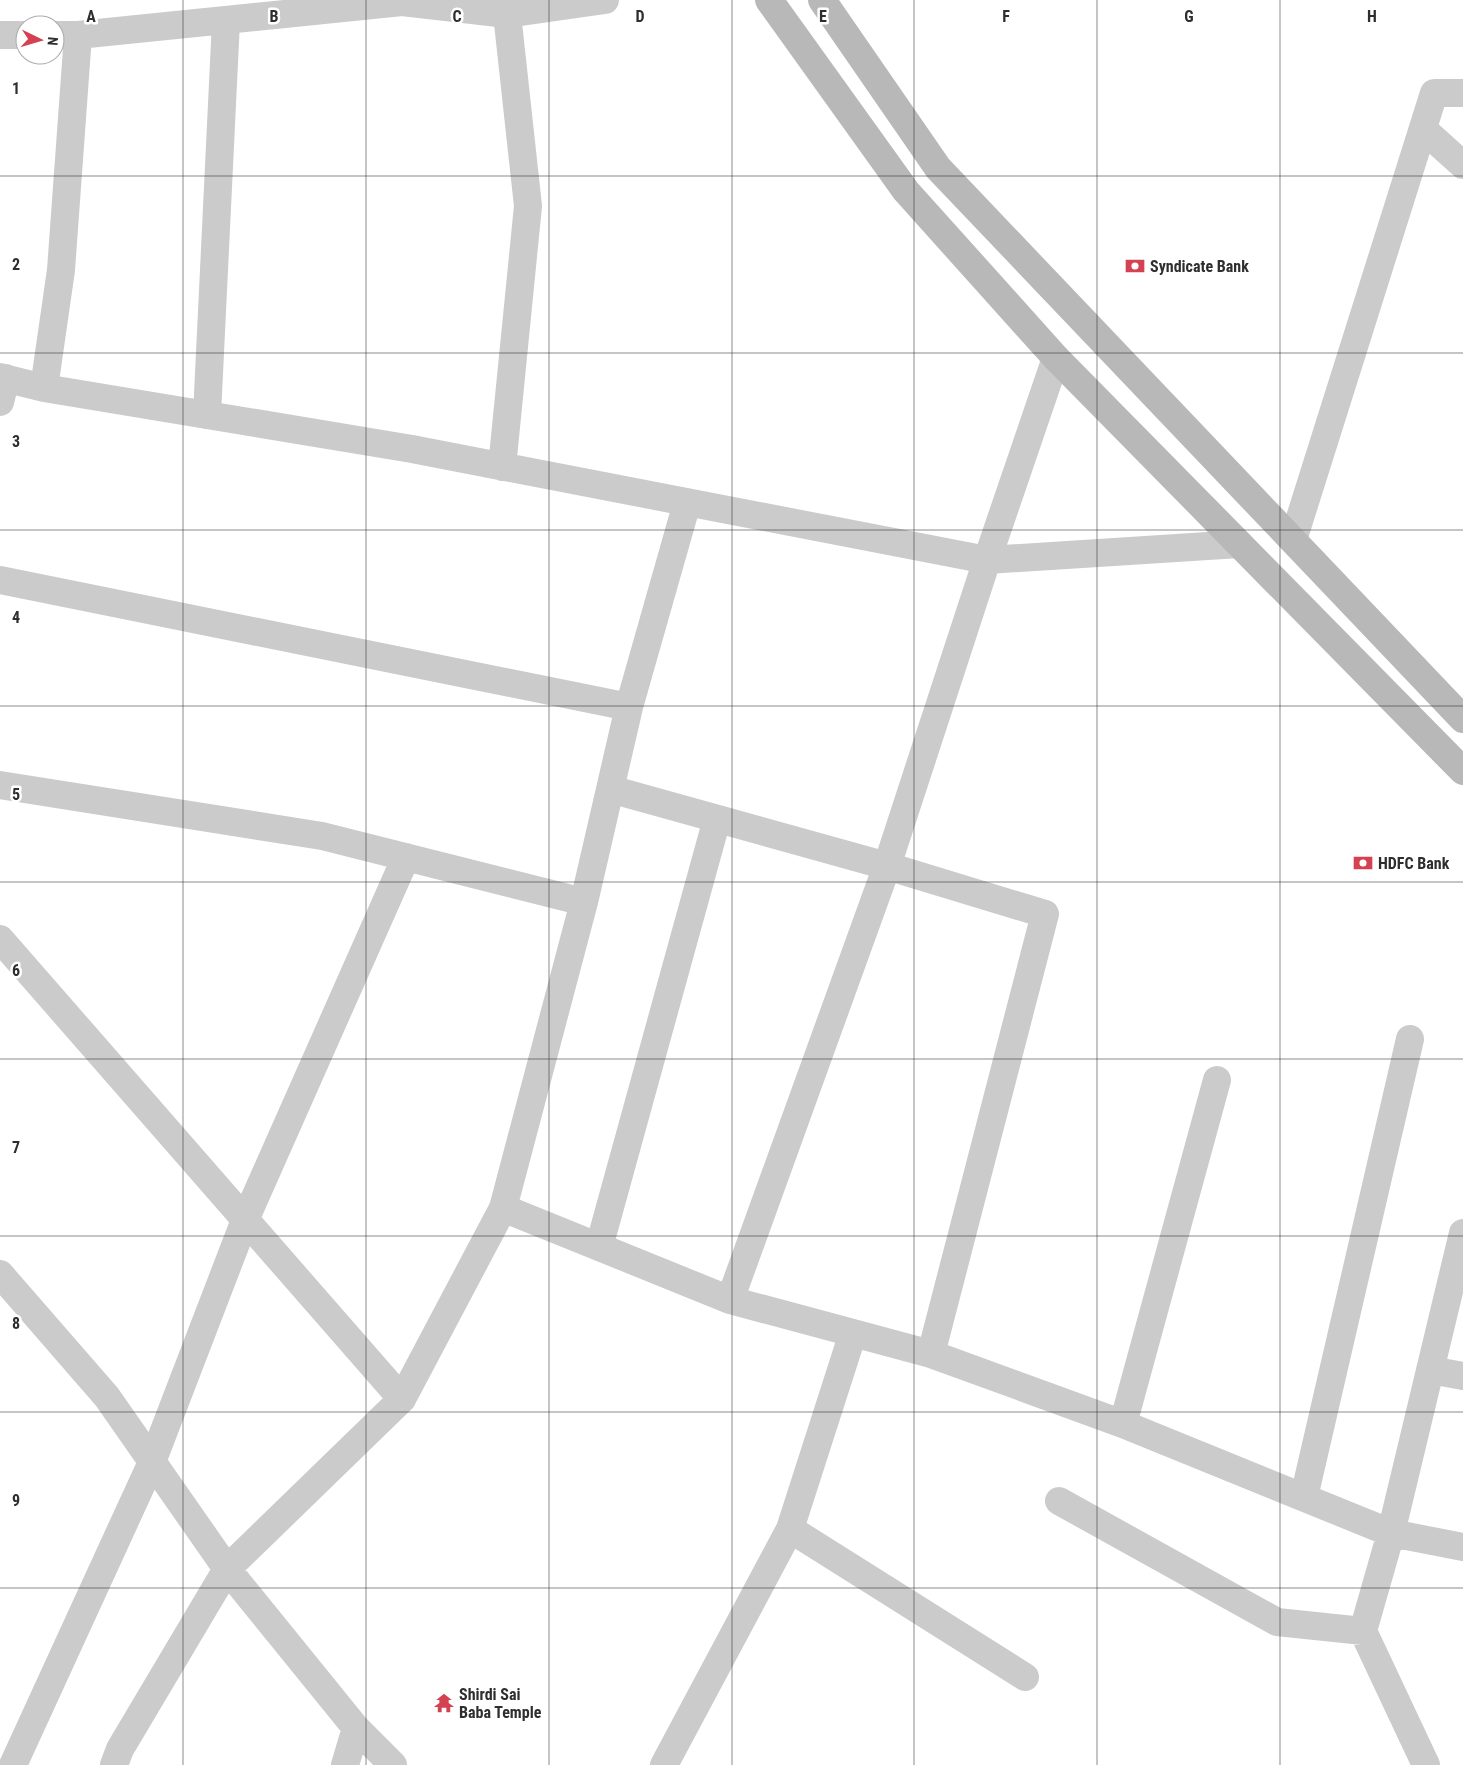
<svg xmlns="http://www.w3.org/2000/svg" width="1463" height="1765" viewBox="0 0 1463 1765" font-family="'Roboto Condensed',sans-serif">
<rect width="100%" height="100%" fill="#fff"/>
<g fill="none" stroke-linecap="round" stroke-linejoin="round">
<!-- street -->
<path stroke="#cbcbcb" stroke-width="28" d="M0,35H25
M55,35H78L402,2L507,14L605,0
M1424,130L1463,165
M0,377L44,388L412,449L987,560L1239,544
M44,388L61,270L78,35
M0,402L6,378
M207,415L226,21
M502,467L528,206L507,14
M1293,540L1434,93H1463
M0,580L629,707L584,902
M629,707L687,503
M0,785L322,836L584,902L503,1208
M610,789L887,866L1045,914L931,1354
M0,939L402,1399
M599,1247L717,819
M0,1274L107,1397L227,1569L356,1728L345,1765
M730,1300L931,1354L1123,1424L1391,1533L1463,1233
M1430,1370L1463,1376
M1123,1424L1217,1080
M1304,1497L1410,1039
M1059,1501L1277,1622L1363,1631
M790,1529L853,1333
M356,1728L393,1765
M13,1765L152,1462L245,1220L406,857
M114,1765L120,1749L227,1569L402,1399L503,1208L730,1300L887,866L987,560L1056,358
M664,1765L790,1529L1025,1677
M1426,1765L1363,1631L1391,1533L1463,1547"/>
<!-- secondary -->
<path stroke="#b8b8b8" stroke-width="28" d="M769,0L906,191L1056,358L1463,771
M822,0L938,168L1463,719"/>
</g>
<!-- grid -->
<path fill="none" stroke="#2e2e2e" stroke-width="1" stroke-opacity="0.55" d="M183,0V1765M366,0V1765M549,0V1765M732,0V1765M914,0V1765M1097,0V1765M1280,0V1765M0,176H1463M0,353H1463M0,530H1463M0,706H1463M0,882H1463M0,1059H1463M0,1236H1463M0,1412H1463M0,1588H1463"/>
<!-- icons -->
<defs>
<symbol id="bank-bare" viewBox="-9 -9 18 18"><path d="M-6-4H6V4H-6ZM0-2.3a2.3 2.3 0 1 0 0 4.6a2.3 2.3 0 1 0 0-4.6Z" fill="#d44153" stroke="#fff" stroke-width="2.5" paint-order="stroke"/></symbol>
<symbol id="temple-bare" viewBox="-9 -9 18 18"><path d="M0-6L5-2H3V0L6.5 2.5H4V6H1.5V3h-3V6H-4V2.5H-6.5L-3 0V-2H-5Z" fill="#d44153" stroke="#fff" stroke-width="2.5" paint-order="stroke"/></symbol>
</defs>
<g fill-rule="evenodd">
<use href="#bank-bare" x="1121" y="252" width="28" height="28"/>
<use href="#bank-bare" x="1349" y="849" width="28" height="28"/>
<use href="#temple-bare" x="430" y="1689" width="28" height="28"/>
</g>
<g text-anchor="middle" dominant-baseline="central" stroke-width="5" stroke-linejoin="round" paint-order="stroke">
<!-- poi labels -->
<g font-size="16" font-weight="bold" fill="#2e2e2e" stroke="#fff" text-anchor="start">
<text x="1150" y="266">Syndicate Bank</text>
<text x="1378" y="863">HDFC Bank</text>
<text x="459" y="1694">Shirdi Sai<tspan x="459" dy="18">Baba Temple</tspan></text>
</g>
</g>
<g font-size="16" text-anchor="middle" font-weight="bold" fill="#2e2e2e" stroke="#fff" stroke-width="5" stroke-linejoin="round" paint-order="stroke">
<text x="91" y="22">A</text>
<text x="274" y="22">B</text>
<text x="457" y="22">C</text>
<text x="640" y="22">D</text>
<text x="823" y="22">E</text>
<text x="1006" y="22">F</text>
<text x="1189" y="22">G</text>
<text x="1372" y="22">H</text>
<text x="16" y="94">1</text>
<text x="16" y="270">2</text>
<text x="16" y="447">3</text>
<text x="16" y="623">4</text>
<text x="16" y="800">5</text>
<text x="16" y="976">6</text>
<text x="16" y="1153">7</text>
<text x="16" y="1329">8</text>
<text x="16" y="1506">9</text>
</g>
<!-- north arrow -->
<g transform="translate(40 40) rotate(95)"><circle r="24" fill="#ffffff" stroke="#ababab"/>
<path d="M0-4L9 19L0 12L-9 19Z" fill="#d44153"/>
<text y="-8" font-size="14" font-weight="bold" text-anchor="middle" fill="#2e2e2e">N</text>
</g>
</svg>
